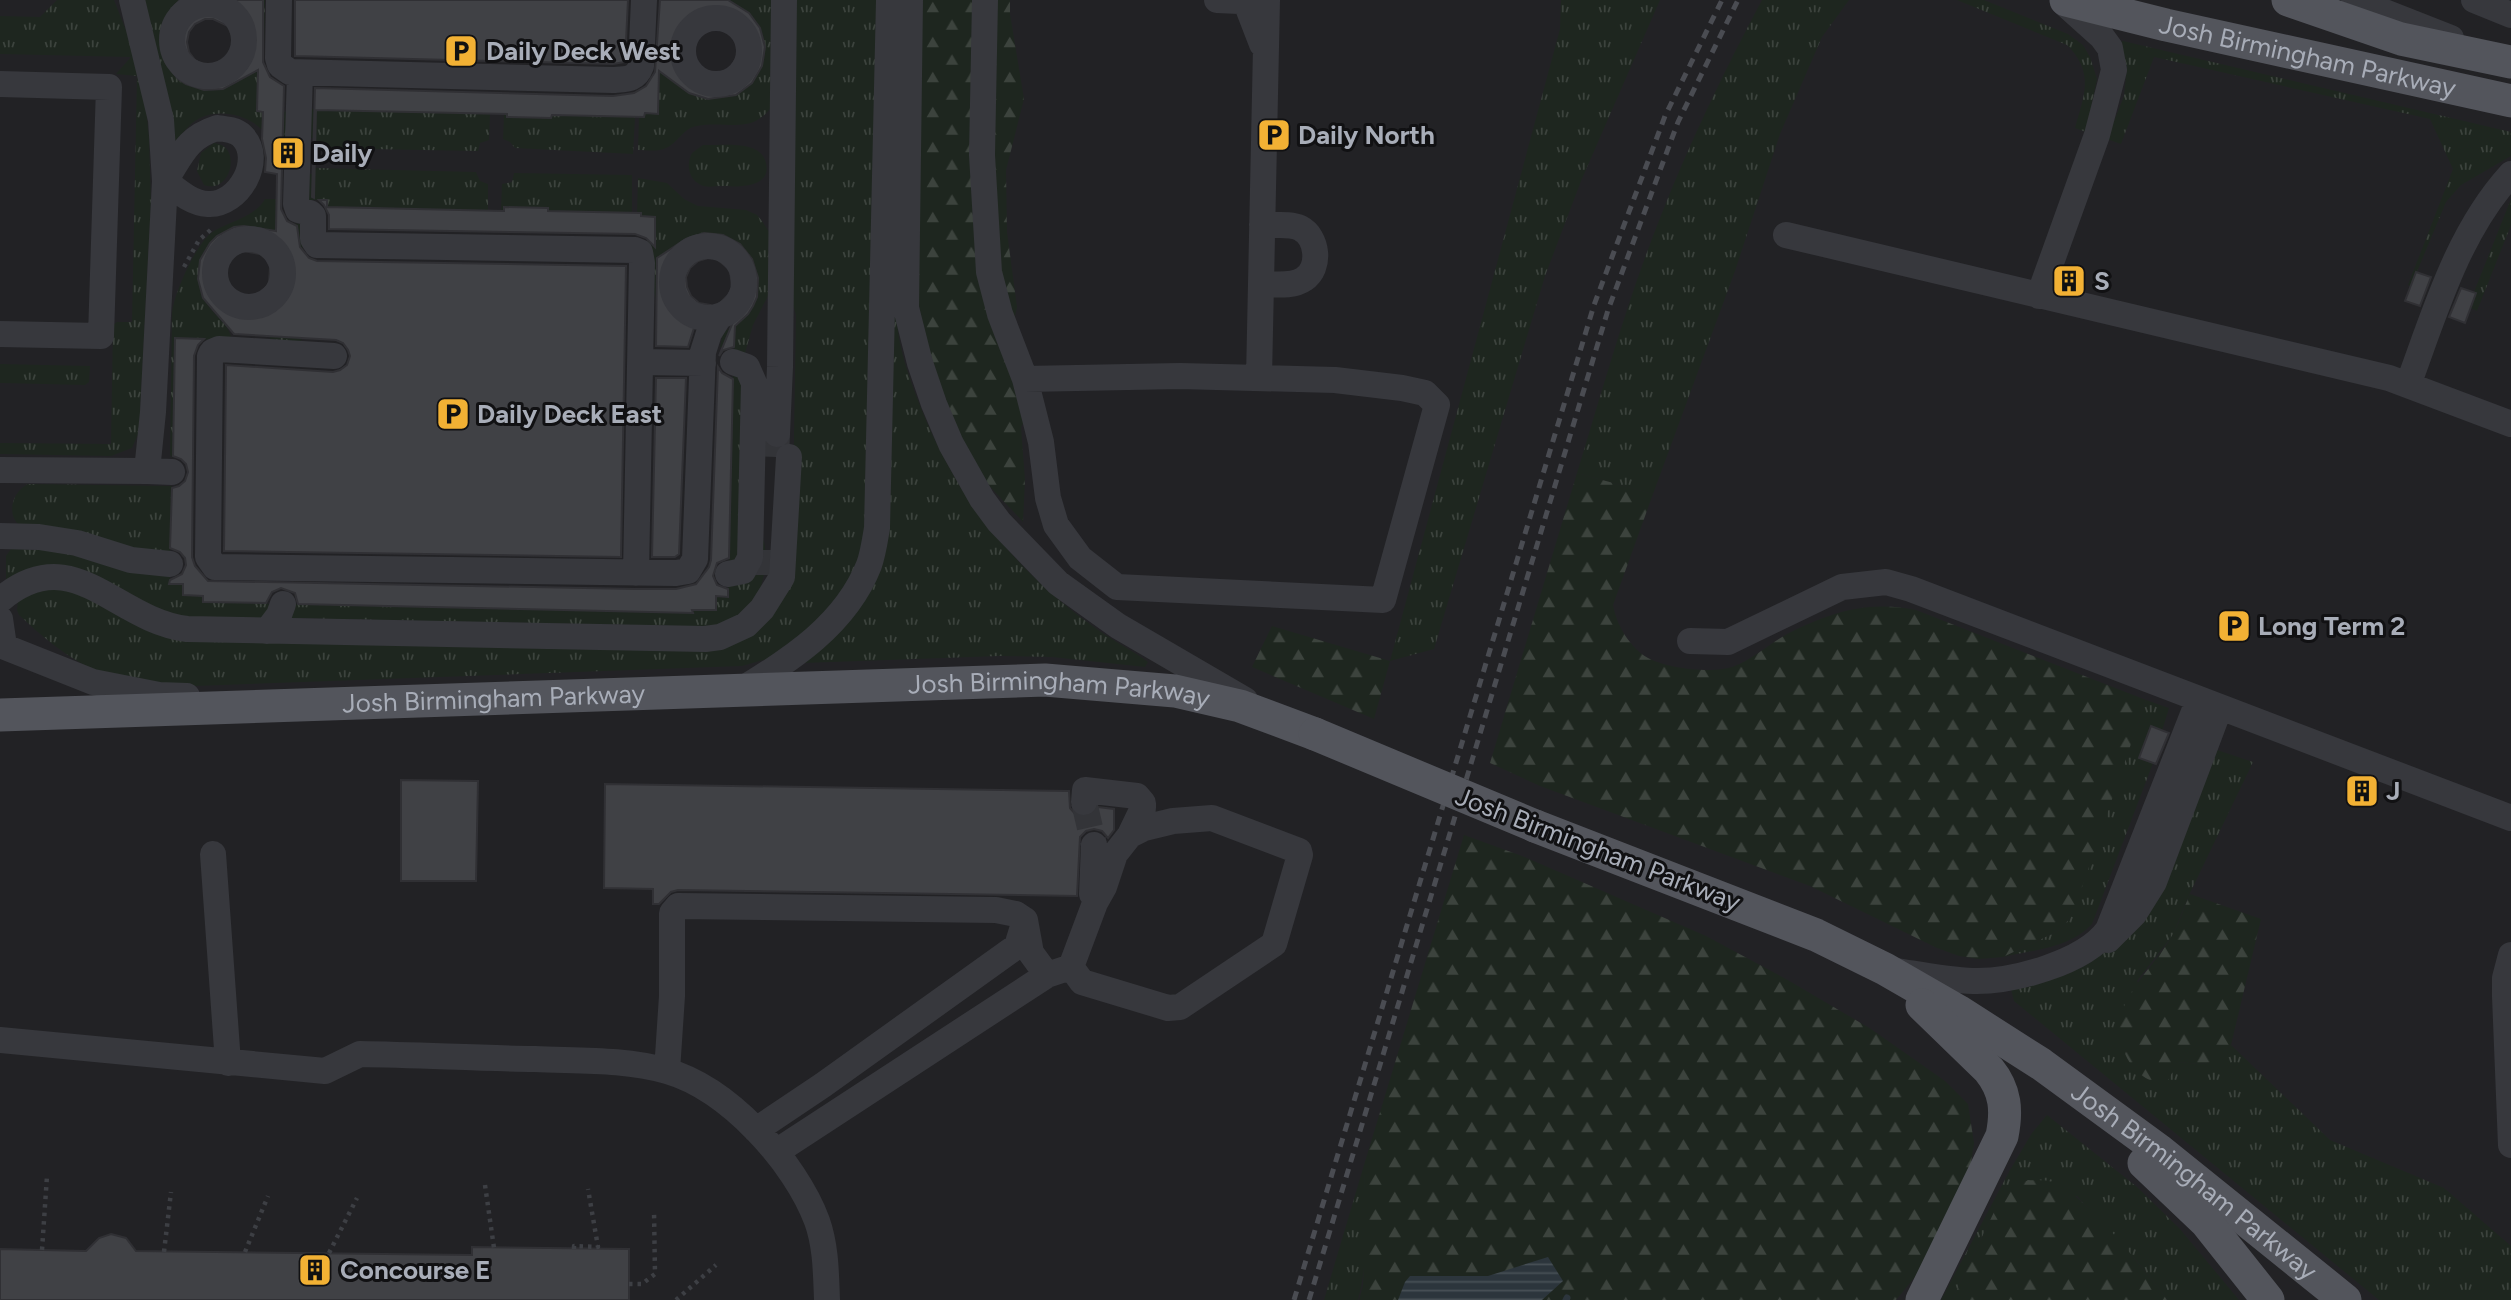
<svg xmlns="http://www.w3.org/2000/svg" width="2511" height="1300" viewBox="0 0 2511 1300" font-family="Figtree,sans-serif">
<defs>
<pattern id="grass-tufts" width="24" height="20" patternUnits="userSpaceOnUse" patternTransform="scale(1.75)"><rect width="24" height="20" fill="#1e261f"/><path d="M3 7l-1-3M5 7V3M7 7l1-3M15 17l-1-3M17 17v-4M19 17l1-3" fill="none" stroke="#3c433d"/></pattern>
<pattern id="forest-firs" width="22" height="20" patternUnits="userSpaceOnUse" patternTransform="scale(1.75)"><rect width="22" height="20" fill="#1e261f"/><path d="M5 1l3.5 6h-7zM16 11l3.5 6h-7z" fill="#3c433d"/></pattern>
<pattern id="water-rules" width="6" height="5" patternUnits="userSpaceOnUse" patternTransform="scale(1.75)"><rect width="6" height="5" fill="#2c353c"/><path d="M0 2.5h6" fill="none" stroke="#485056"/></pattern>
</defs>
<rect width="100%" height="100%" fill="#161618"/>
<!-- built -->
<path fill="#222225" d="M0,0H2511V1300H0Z"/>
<!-- grass -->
<path fill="url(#grass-tufts)" d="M57,0H114L131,43L145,96L149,138L151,202L139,432L132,448L111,456L0,454V443L111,444L113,325L117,322H132L137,76L116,74L131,57L0,54V16L40,17Z
M144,0H181C126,43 192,125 248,74L242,0H265L263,90H258L257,111L292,112V137L267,136C253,115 221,108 200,118C189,123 183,134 175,141Z
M730,0H776L770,109C749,135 726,120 697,126C683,128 678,143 666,148C658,152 647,150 638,150L639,117H644L645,113H658L659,92L651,91L660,38L689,93C737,115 787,65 755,20C749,11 738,7 730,0Z
M791,0H879L867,546L832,611L767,659L742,666L167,687C152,685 134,685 119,680C79,667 50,644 19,615L17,610L18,601L47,586L80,591L155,634L711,649L792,557L796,315L789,290Z
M894,0L897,321C899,351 910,380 921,408C955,495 1014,569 1090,624C1107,637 1126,647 1144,659L1148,662L1145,667L1052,657L999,656L803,663L872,577Z
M1561,0H1660L1581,181L1545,276L1434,649L1390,661L1560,29Z
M1762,0H1849L1822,37L1780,134L1735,271L1653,494L1577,473C1603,388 1627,301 1660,218C1689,144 1724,71 1762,0Z
M1957,0H1984L2068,34L2083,45L2090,57L2097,79L2086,132L2075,128C2084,95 2095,73 2067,45Z
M2123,41L2511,132V156L2461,185L2446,202L2411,286L2408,285L2453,169L2430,119L2154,57L2121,144L2107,139L2124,96L2127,67L2119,43Z
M305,109L490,114L489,140L480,143L478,151L315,148V138H304Z
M504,114H507V117L551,118L552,115L635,117L633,154L515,148L510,142L503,139Z
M214,143C243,145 231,195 204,185L197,171L201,153Z
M703,145C721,146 761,139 766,163C772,188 738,187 722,186C716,186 706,188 701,185C688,179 686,164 692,153Z
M315,168L476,172L480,181L488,184V210L327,207V200H302L303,174H314Z
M514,173L632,175V213L548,211V208L504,207V211H501L502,184L512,182Z
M638,178L667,183L684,199L698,206L746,210L757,215L762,221L771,235L769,294L753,325L745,353L734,355V348L720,347L723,332C802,297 732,192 670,251L682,347H669L654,292L647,239H655V217L641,216V213H637Z
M265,199H277V223L303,224L301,343L270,342L272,232C254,224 235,223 219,235C197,251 192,282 207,304C216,318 228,322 232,340L175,339L173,458L170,455L172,313C174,293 197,241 214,231C231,221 255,217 265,199Z
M2511,199V225L2477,311L2471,308L2476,294L2474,292Z
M0,364L90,366L89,382L85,385L0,383Z
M733,370L742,374L743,550L729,567Z
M28,484L172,486L170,558L20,526C6,514 12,492 28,484Z
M763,539C770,555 763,594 750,607C742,616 727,621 717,627L289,618L292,604L693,612L692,610H715L716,596H728V583Z
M11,549L61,550L170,571V584H183V595L203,596V602L277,604L263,620L175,618L88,574L6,581V556Z
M2146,700L2169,708L2162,731L2150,727L2139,758L2153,763L2092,924C2070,948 2033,950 2003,957L2058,931L2070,918Z
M2217,750L2253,762L2190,893L2173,935L2137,981L2178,1062C2209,1065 2209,1067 2231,1045L2330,1140L2444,1188L2511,1246V1300H2379L2014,1001L2011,989L2071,971L2115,947Z
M2047,1115L2137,1187L2180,1229L2239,1300H2168L2136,1260L2077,1196L1995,1210L1952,1300H1941L2010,1170L2032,1133Z
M1364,1165C1365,1209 1370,1257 1358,1300H1324Z"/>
<!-- forest -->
<path fill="url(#forest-firs)" d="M918,0H1010V14L1024,99L1006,170L1007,232L1017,307L1015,316L1024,422L1021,427L1025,480L1023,522C1009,506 991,490 980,473C947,417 927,352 916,289Z
M1577,473L1653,494L1613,605C1616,624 1630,648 1648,658C1666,668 1712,674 1732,667C1752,660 1769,644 1787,634C1831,612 1868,600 1916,610L2146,700L2080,893L2070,918L2058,931L2003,957L1979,959L1959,956L1937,948L1810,886L1540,786L1490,763Z
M1272,626L1390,661L1374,719L1252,667Z
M1464,835L1522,856L1706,936L1786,979L1871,1029L1945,1081L1968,1104L1974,1143L1968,1183L1937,1250L1896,1300H1359L1363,1285L1365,1245L1364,1165Z
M2190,894L2261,919L2231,1045L2214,1062L2199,1064L2178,1062L2166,1084C2152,1084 2138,1075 2130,1063C2097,1009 2149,977 2173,934C2180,922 2184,907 2190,894Z
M2028,1180C2036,1181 2047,1179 2055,1183C2091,1200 2141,1267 2168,1300H1952L1995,1210L2011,1189Z"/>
<!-- water -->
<path fill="url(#water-rules)" d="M1548,1257L1563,1281L1542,1300H1398L1405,1282L1410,1276H1488Z"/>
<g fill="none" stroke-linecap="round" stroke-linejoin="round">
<!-- stream -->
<path stroke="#2c353c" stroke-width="7" d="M1566,1300L1567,1298"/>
</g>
<!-- building -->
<path fill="#404145" stroke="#303034" stroke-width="2" fill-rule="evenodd" d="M180,0H263V62L270,77L284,86L281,209L287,221L297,226L300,247L309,258L317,261L626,266L621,557L224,551L226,365L333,372L340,370L347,365L350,356L348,350L343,343L336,340L234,334L203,298L198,279L200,260L210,243L217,236L234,227L244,226L276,231L277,174L265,172L266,158L262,139L263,112L257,111L258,70L223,89L204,90L186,84L178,79L166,63L161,45L163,26L172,8ZM205,19H213L228,26L234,41L228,57L213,66L204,65L195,60L189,52L187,42L189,32L195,24ZM243,251L260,254L266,259L270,267L269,284L258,296L250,298L232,292L227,283L224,273L227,264L233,256Z
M295,0H628L625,62L613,64L295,56Z
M660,0H728L749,13L760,28L765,47L762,66L752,83L736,95L708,99L689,93L659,71L658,114L645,113L644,117L552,115L551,118L507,117V114L316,110L314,198L312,197L315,88L613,96L634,93L646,86L655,72ZM714,27L729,32L735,38L738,55L729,70L713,75L703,71L696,64L692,55L693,44L697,35Z
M319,200H327V207L504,211V207L548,208V211L641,213V216L655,217V247L646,238L635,234L329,229V215L324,205Z
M704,233L723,235L740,244L752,259L758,278L757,297L753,306L748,314L735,326L734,347L723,350L719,356L735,317L733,309L721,302L728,295L732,288L730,270L717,259L708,258L698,261L690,268L686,277L687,287L691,296L699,303L710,305L695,325L688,347L656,346L657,258L686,239Z
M2416,272L2431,277L2420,306L2405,301Z
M2461,288L2476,293L2465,323L2449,317Z
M175,338L204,339L198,345L194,356L192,557L195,566L208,581L636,589H676L696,584L709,567L711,560L718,367L722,373L733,379L729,558L717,563L713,576L717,585L728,589V597L716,596V610H692L693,613L298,604L295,593L281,588L272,592L266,603L203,602V596L183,595V584H169L170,580L182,574L186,565L185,558L180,552L170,548L172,488L179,486L185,481L188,472L186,464L181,459L173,456Z
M656,378H686L679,554L675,557H652Z
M2151,726L2169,733L2156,764L2139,758Z
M401,780L478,781L476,881H401Z
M605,784L1069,791L1070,808L1076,815L1083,818L1090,816L1098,807L1114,809V830L1108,838L1102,831L1094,829L1086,831L1080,837L1077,896L678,890L671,892L659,904H653V889L604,888Z
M111,1234L126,1238L136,1251L472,1255V1247L629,1249V1300H0V1249L86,1251L99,1238Z"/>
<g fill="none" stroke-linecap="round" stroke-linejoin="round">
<!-- minor-tunnel -->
<path stroke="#333438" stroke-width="26" stroke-dasharray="26 13" stroke-linecap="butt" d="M776,457L777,434
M768,550V575
M1084,802L1094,845"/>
<!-- path -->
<path stroke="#3d3f44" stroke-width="4.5" stroke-dasharray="3.5 5" stroke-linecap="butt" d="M184,267L199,240L214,227
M485,1185L494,1248
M574,1249V1246L598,1247L588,1189
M42,1250L47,1176
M164,1252L171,1192
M245,1252L268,1196
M329,1253L357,1198
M629,1284H642L655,1274L654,1210
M676,1300L716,1265"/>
<!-- minor -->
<path stroke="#37383d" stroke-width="26" d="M279,0L278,58L280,65L290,72L613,80C626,79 636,80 641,66L644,0
M910,0L906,308L920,363L934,404L951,444L982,499L999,522L1058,583L1118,626L1245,700
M985,0L982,155L989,272L1000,314L1025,379L1041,442L1048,498L1056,525L1080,558L1117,587L1383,600L1437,405L1425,393L1402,388L1335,380L1180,376L1025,379
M1217,0L1262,2
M1245,0L1262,44
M2354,0L2451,38
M2474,0L2511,15
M172 40a36 36 0 1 1 72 0a36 36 0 1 1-72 0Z
M683 51a33 33 0 1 1 66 0a33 33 0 1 1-66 0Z
M300,73L296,204L298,210L310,213L313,216V239L317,245L635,250L640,252L642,263L636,573
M0,84L109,87L101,336L0,334
M217,128C226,129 236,130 242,136C265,159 239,206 208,204C191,203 178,191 165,181C182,155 186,138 217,128Z
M1786,235L2389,378L2511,424
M215 273a34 34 0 1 1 68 0a34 34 0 1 1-68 0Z
M672 282a36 36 0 1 1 72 0a36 36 0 1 1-72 0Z
M1261,284C1274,284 1293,287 1304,279C1321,268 1318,237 1300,228C1290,223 1273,226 1262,225
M2039,296L2097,135L2114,70L2110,48L2102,37L2063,2
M334,356L219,349L212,352L210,356L208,557L215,567L676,573L688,571L695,559L703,352L709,333L719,317
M641,362L703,363
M1259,378L1267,0
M2408,385C2435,312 2458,232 2511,174
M777,434L780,367L784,0
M0,470L147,471L153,412L165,181L161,120L132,0
M147,471L172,472
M0,536L39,537L77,543L131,560L170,564
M728,574L743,571L750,558L754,383L747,367L733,362
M0,600C73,538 114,620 187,629L705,639L720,637L746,625L762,609L782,577L789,457
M0,619L4,646
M267,631L279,615L283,604
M1690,641L1728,642L1842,587L1886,582L1911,589L2511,818
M0,645L93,682L159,695L187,696
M739,691C791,660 846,624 869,565C873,554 875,540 877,528L889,0
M1084,802L1085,790L1137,796L1143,803V808L1130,835
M213,854L228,1063
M1092,894L1094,845
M2108,940L2134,914L2154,882L2220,707
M2511,955L2505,978V996L2511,1145
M1897,971C1922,975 1947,980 1973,981C2012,982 2084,963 2108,930L2199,699
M0,1040L325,1071L360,1054C418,1055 477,1058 535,1059C579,1061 625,1059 667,1071C729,1089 795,1162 817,1221C826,1246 826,1274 827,1300
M667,1071L672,996V913L678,906L996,910L1016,914L1025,920L1031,953L1047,975
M756,1130L823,1085L1017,946L1025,920
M776,1152L1047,975L1071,967L1095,903L1104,887L1115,854L1130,835L1144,828L1173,821L1212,818L1299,851L1300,855L1274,944L1180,1007L1168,1008L1082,982L1071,967"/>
<!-- major -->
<g stroke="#53555c" stroke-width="33">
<path id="s1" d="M2066,0L2166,25L2511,101"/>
<path d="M2288,0L2401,39L2511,62"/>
<path id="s2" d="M0,715L1045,680L1175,691L1240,706L1315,734"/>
<path id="s3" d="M1535,826L1816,935L1885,969L1958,1011L2041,1064L2160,1151L2345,1300"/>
<path d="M2144,1163L2206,1222L2268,1300"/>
<path d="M1922,1300L2002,1136C2007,1111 2006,1091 1989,1070L1922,1005"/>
</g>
<!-- rail -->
<path stroke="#4a4c52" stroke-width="5" stroke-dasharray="9 7" stroke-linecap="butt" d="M1294,1300L1594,305L1665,116L1722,0
M1309,1300L1608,310L1678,122L1738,0"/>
<!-- major-bridge -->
<path stroke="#53555c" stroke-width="33" d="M1315,734L1535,826"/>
</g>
<!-- icons -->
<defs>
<symbol id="parking-square" viewBox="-11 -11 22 22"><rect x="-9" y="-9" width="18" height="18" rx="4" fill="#f2b134" stroke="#111113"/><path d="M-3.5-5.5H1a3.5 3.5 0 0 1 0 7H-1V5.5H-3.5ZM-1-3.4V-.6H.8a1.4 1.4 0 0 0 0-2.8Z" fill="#111"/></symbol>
<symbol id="building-square" viewBox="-11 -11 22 22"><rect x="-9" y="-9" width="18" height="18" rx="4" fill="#f2b134" stroke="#111113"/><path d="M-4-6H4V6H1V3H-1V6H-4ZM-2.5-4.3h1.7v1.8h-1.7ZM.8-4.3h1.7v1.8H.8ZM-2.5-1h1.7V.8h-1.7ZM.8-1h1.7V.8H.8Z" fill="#111"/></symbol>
</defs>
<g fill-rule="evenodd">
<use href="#parking-square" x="442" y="32" width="38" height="38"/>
<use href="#parking-square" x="1255" y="116" width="38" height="38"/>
<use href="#building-square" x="269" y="134" width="38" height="38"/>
<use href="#building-square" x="2050" y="262" width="38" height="38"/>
<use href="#parking-square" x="434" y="395" width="38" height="38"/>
<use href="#parking-square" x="2215" y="607" width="38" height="38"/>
<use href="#building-square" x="2343" y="772" width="38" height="38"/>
<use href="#building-square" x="296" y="1251" width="38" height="38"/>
</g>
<g text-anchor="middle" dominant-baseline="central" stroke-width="6" stroke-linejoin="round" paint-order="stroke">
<!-- poi labels -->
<g font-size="26" font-weight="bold" fill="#a8adb8" stroke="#111113" text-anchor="start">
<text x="486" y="51">Daily Deck West</text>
<text x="1298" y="135">Daily North</text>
<text x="312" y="153">Daily</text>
<text x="2094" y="281">S</text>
<text x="477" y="414">Daily Deck East</text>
<text x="2258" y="626">Long Term 2</text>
<text x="2386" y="791">J</text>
<text x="340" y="1270">Concourse E</text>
</g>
<!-- street labels -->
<g font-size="26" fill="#a8adb8" stroke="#111113">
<text stroke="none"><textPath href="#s1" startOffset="248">Josh Birmingham Parkway</textPath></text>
<text stroke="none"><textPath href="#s2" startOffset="1060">Josh Birmingham Parkway</textPath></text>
<text stroke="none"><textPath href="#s2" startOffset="494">Josh Birmingham Parkway</textPath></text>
<text transform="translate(1598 849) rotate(21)">Josh Birmingham Parkway</text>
<text stroke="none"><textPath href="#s3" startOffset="754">Josh Birmingham Parkway</textPath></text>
</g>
</g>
</svg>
